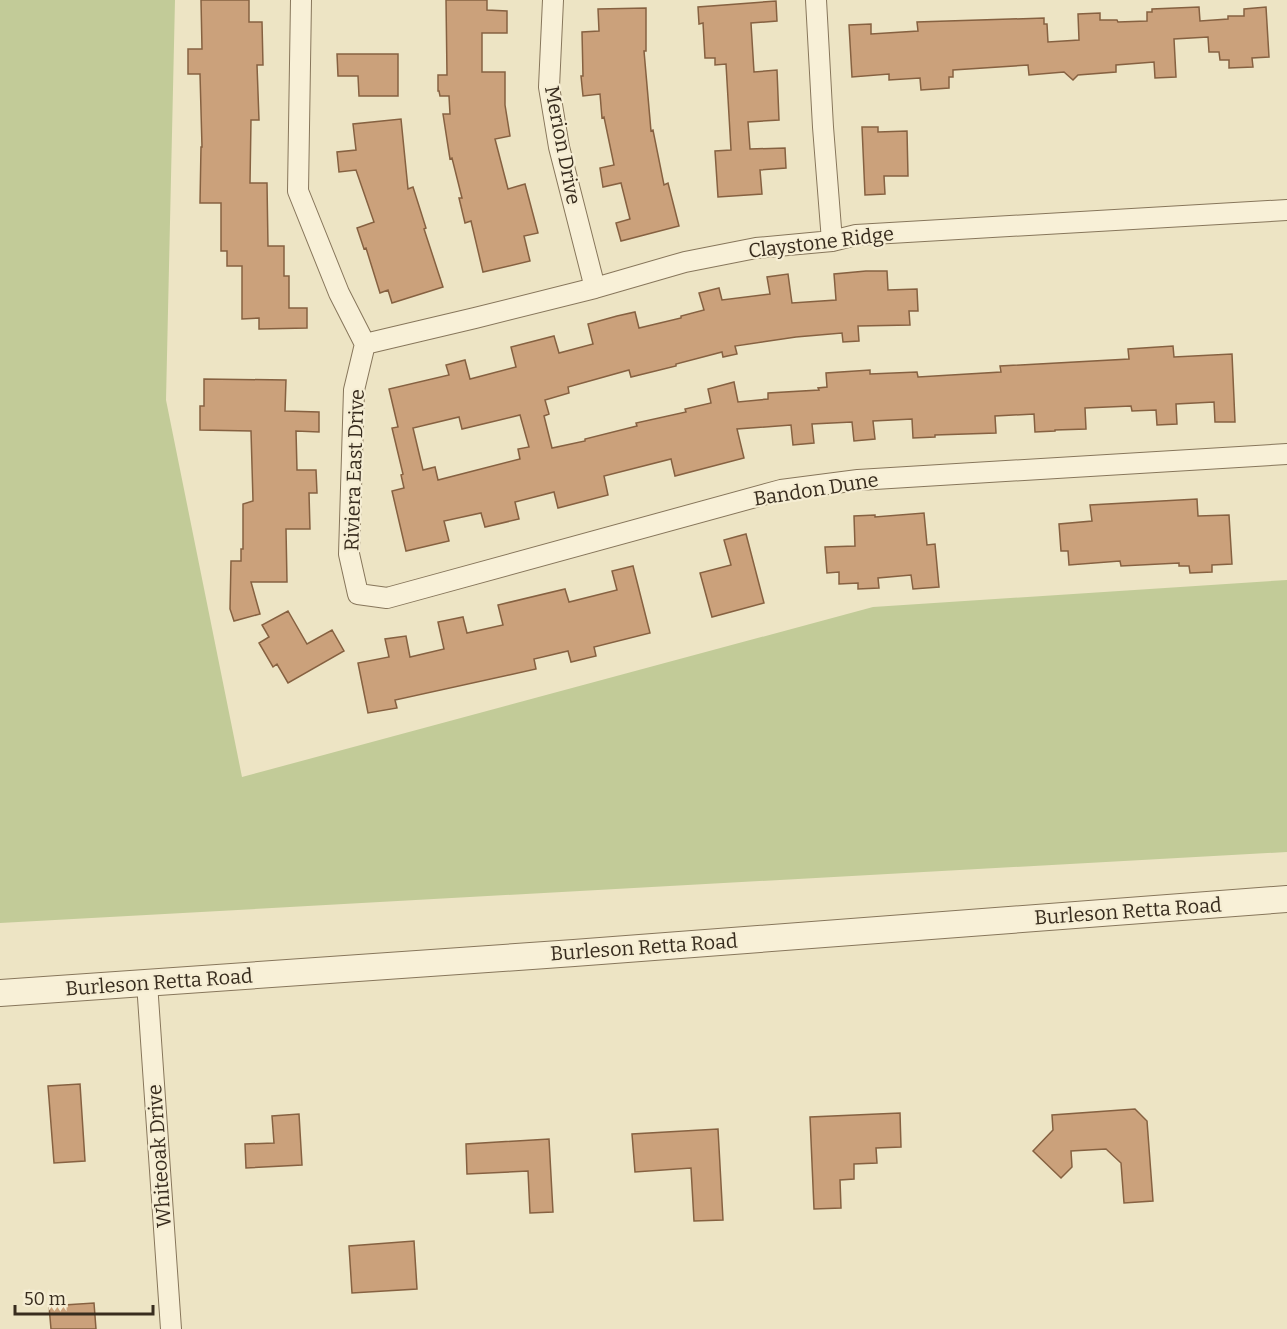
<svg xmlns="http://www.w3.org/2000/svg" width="1287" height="1329" viewBox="0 0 1287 1329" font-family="Bitter,serif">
<rect width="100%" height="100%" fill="#ede4c4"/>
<!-- green -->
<path fill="#c2cb98" d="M0,0H175L166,400L242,777L873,607L1287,580V852L0,923Z"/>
<!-- building -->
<path fill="#cba17b" stroke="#866141" stroke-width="1.5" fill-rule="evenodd" d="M201,0H249V22H262L263,65H257L259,120H251L250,183H267L268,246H284V276H289V308H307V328L259,329V318L242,319V266H227V251H221V203H200L201,147H202L200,74H188V49H202Z
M446,0H487V10L507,11V33H482V72H505V105L510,136L495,139L508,189L525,184L538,233L524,236L530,261L483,272L471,221L465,223L459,198H462L452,158L450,159L443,114H450L449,96H440L439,91H438V75H447Z
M776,1L777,21L751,23L754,72L777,70L779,120L748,122L750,149L785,148L786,168L760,170L762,194L718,197L715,151L731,150L726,64L715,65V58H705L703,23L699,24L698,7Z
M1199,7L1200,21L1228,19V16H1244V9L1266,7L1269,57L1252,58L1253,67L1229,68V60H1220L1219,52H1209L1208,37L1174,39L1176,77L1155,78L1154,62L1116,65V72L1078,75L1073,80L1064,72L1029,75L1028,65L953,70V77H949V88L921,90L920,78L889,80V74L852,77L849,25L871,24V34L918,31L917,22L1044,18V24H1047L1048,42L1079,40L1078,14L1100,13V20H1117L1118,22L1147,21V12H1152V9Z
M646,8V51H644L651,131L653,130L664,185L668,183L679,226L621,241L616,223L630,219L621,183L603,187L600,168L614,165L604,117L602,118L600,94L583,96L581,76H583L582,32L599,31L598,9Z
M337,54H398V96H359L358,76H338Z
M401,119L408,189L413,187L426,228L424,229L443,287L392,303L388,290L380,293L366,248L364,249L357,228L374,222L356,170L339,172L337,152L356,150L353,124Z
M862,127H878V132L907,131L908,176H884L885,194L865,195Z
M866,271H887L888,290L917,289L918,311H909L910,325L858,326L859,341L843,342L842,333L796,337L735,346L737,354L723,357L722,352L676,364V366L631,377L629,370L568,387L569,393L545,400L549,414L544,416L552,448L585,441V439L637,426L636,423L686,412L685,409L711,403L708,389L734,382L738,402L768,399V393L819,390L818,388L827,387L826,373L870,370V374L917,372L918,377L1001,372L1000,366L1129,359L1128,349L1173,346L1174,357L1232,354L1235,422H1215L1214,402L1176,404L1177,424L1157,425L1156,410L1132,411L1131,406L1085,408L1086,429L1055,430V431L1035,432L1034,414L995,416L996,433L935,435V437L913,438L912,419L873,421L875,439L854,441L852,422L812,424L814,443L793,445L791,425L737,429L744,458L675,476L671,459L604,476L608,495L558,508L554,492L515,502L519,519L485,527L481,513L444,521L449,541L406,551L392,491L404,488L401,475L403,474L392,428L398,427L389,389L449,375L446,365L465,360L470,379L516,367L511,347L554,336L559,353L593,344L588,324L617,316L635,312L639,328L681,318V316L704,310L699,293L719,288L722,300L770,294L767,277L788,274L792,303L836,300L834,274ZM520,415L529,447L518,449L520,459L438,480L435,467L423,470L413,428L459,417L462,429Z
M204,379L286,380L285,411L319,412V432L296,431L297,470H316L317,493H309L310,529H286L287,582H251L260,614L234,621L230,609L231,561H241V549H243V504L253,501L251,431L200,430V406H204Z
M1197,499L1198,516L1229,515L1232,564L1212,565V572L1190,573L1189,566H1179V563L1121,566L1120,561L1069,565L1068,551H1061L1059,524L1092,521L1090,505Z
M924,513L927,545L935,544L939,587L913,589L911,575L878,578L879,588L858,589V583L839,584V572L827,573L825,547L855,546L854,516L875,515V517Z
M746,534L764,603L712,617L700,573L731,565L724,540Z
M633,566L650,633L594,647L596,656L571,662L568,651L534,659L536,669L395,700L397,708L368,713L358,663L389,657L385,639L406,636L410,657L444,649L438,622L463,617L467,633L503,625L498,605L565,589L569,602L617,590L612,571Z
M288,611L307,644L332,630L344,651L288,683L277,664L273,667L259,643L269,637L262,625Z
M80,1084L85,1161L54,1163L48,1086Z
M1135,1109L1147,1121L1153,1201L1124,1203L1121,1163L1106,1149L1071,1151L1072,1167L1061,1178L1033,1151L1053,1130L1052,1115Z
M900,1113L901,1147L876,1148L877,1163L854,1164V1179L840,1180L841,1208L814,1209L810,1117Z
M299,1114L302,1165L246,1168L245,1144L274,1143L272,1116Z
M718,1129L723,1220L694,1221L691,1168L635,1172L632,1134Z
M549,1139L553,1212L530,1213L528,1171L467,1174L466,1144Z
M414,1241L417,1289L352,1293L349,1246Z
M94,1303L96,1329H51L49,1306Z"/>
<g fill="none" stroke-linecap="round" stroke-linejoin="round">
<defs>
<path id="minor" d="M301,0L298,191L339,293L365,344L354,390L349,554L358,594L387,598L781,490L858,480L1287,454
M553,0L549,87L559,147L595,288
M816,0L823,127L832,241
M365,344L475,318L595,288L685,262L756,248L832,241L856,235L1287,210
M147,983L171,1329"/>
<path id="tertiary" d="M0,993L574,953L1287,899"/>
</defs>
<!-- minor casing -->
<use href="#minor" stroke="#87765b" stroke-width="22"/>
<!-- tertiary casing -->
<use href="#tertiary" stroke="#87765b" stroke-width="28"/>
<!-- minor -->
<use href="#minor" stroke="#f8f0d7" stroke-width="20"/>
<!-- tertiary -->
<use href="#tertiary" stroke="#f8f0d7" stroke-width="26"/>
</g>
<g text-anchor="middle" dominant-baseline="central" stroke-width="4.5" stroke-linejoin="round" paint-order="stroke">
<!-- street labels -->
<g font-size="20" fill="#382c1e" stroke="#f5edd3">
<text transform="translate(563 145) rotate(79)">Merion Drive</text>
<text transform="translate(821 242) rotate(-7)">Claystone Ridge</text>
<text transform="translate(354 470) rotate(-88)">Riviera East Drive</text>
<text transform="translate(816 489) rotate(-9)">Bandon Dune</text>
<text transform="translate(1128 911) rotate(-4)">Burleson Retta Road</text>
<text transform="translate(644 947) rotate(-4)">Burleson Retta Road</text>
<text transform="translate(159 982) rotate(-4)">Burleson Retta Road</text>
<text transform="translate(159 1156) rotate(-94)">Whiteoak Drive</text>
</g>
</g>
<!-- scale -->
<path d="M15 1305v9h138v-9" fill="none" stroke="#382c1e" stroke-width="3"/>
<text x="24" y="1305" font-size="18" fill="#382c1e" stroke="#f5edd3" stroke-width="4.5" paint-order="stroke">50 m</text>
</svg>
